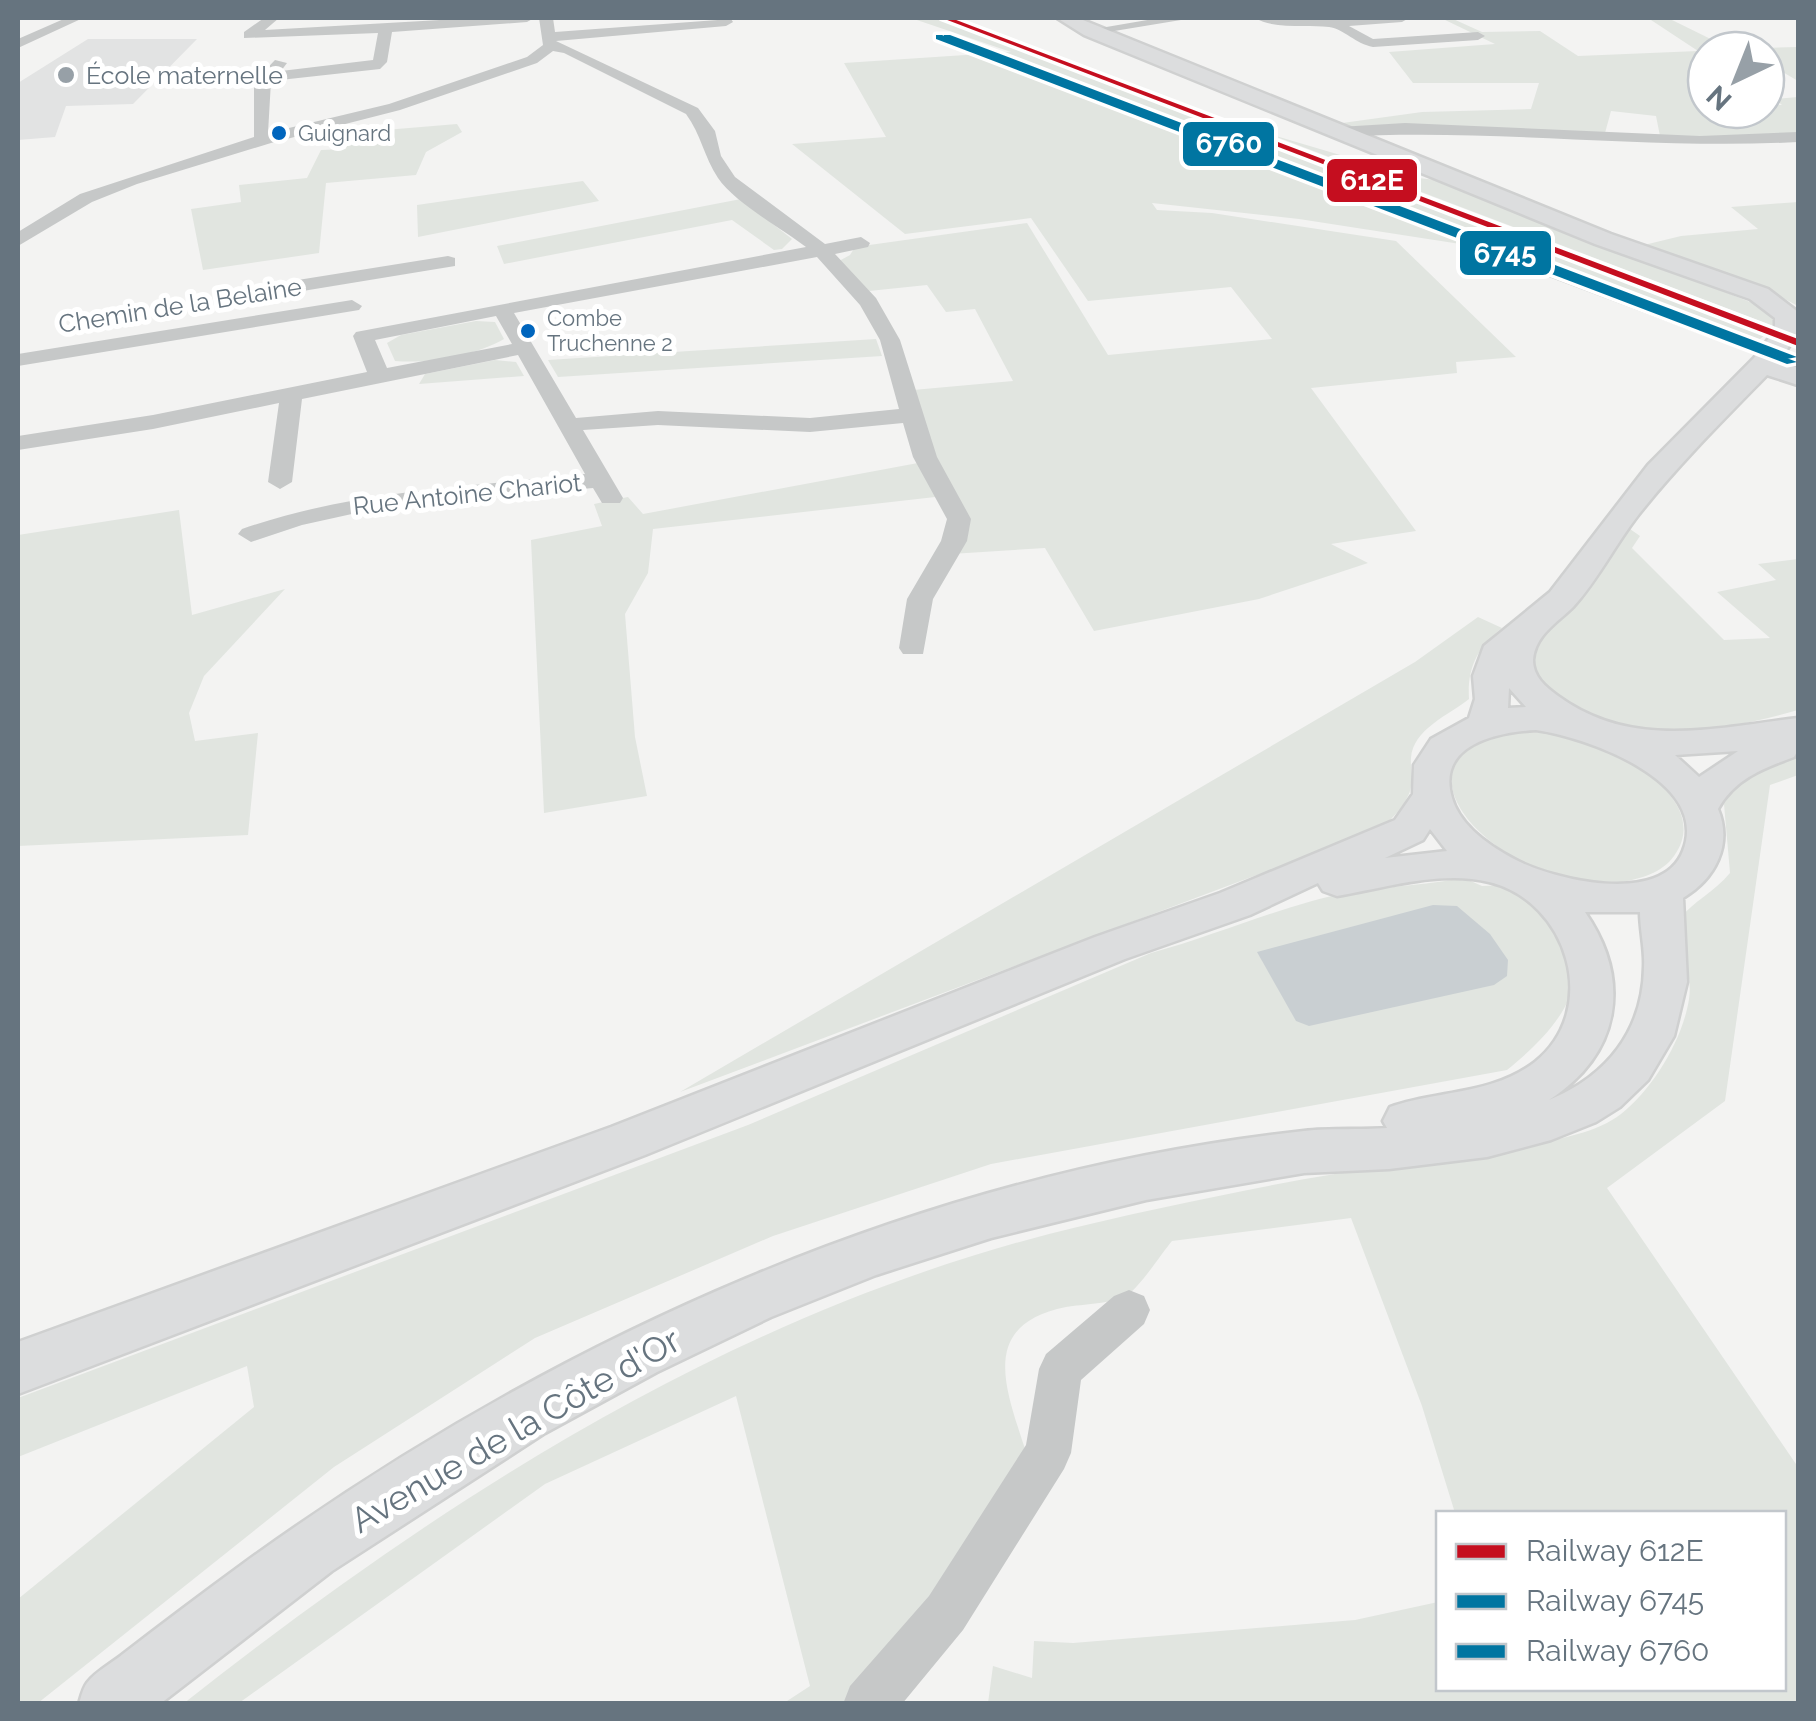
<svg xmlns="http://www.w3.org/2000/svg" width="1816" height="1721" viewBox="0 0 1816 1721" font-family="Raleway,sans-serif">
<rect width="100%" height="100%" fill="#f3f3f2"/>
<!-- built -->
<path fill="#e2e3e3" d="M88,39H197L133,104L66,106L55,137L18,140V83Z"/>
<!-- green -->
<path fill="#e1e5e0" d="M911,18H939L1766,334L1754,344L1499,250L1299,219L1152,203L1157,210L1212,213L1396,241L1516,357L1456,362L1457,373L1311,388L1416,531L1331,544L1368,563L1259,599L1094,631L1045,548L951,554L958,541L913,390L1013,381L975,309L946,312L927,285L869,291L839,261L850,255L855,247L1027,223L1108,355L1272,339L1231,287L1088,301L1031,218L905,234L792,144L886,137L844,63L1011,52Z
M1441,18H1451L1482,32L1540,31L1578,56L1698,51L1651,20L1670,19L1731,49L1798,47V81L1766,62V50H1706V58L1700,59L1706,64V110H1766V104L1782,105L1775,99L1798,97V136H1660L1656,116L1611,111L1605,133L1346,128L1335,124L1422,112L1531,109L1539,83H1413L1389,52L1495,44Z
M457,124L462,132L426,152L416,175L326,183L319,253L203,270L191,209L241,202L239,185L307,178L321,150L346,149L349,133Z
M1269,134L1418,178L1446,181L1770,310L1779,324L1776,327Z
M583,181L599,201L418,237L417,205Z
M741,199L792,239L782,249L774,250L732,220L504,264L497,246Z
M1798,202V306L1758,285L1640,246L1681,236L1758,229L1731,207Z
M476,321L495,322L504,339C474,356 428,364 395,361L387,343L401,335Z
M876,339L882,356L558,377L548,360Z
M495,360L516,362L524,376L419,384L425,374Z
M918,463L944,496L653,529L648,573L625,614L635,737L647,796L544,813L531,540L602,526L594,504L628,497L643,514Z
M179,510L192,615L285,589L204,676L189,713L195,741L258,733L248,835L18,846V535Z
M1630,529L1640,536L1632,548L1724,640L1770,638L1717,592L1776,580L1758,564L1798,559V710C1724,731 1632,747 1562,701C1552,695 1543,683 1534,674L1536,643Z
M1478,617L1502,628C1478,647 1467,667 1469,699C1449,715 1413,729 1411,758C1410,771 1414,785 1408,796C1381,849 1306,860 1254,876L680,1092L1415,662Z
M1519,732C1536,732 1554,732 1571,736C1614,748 1715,799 1674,856C1662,873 1640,879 1621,882C1510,897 1364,757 1519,732Z
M1798,757V775L1770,785L1725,1101L1607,1188L1798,1467V1703H988L993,1666L1032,1678L1034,1641L1073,1643L1355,1620L1438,1602V1688H1784V1514L1455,1513L1422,1406L1351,1218L1172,1241C1161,1254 1140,1287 1127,1295C1112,1304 1083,1304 1066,1307C976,1325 1007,1392 1027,1455L958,1560L847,1703H784L810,1686L736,1396L545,1484L239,1703L183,1704C443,1499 725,1318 1049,1234C1124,1215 1202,1199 1278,1184C1346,1171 1415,1162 1483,1151C1524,1144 1588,1140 1621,1114C1653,1089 1683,1039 1689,999C1693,975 1680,944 1679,919C1694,901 1714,892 1730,873L1724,804C1740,773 1767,767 1798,757Z
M1464,878L1482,886L1509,885C1532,904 1559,926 1571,954C1590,997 1536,1047 1507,1070L991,1164L773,1236L535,1338L334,1467L38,1703H18V1599L254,1407L247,1366L18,1457V1398L748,1125L1151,953C1206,938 1258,916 1312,901C1362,887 1414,887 1464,878Z"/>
<!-- water -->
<path fill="#c9cfd2" d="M1433,905L1457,906L1490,934L1508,960L1507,976L1494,985L1309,1026L1296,1021L1257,952Z"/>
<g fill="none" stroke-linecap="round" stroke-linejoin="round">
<defs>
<path id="major" d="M1057,18H1078L1611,234L1768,289L1798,312V333L1779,361L1798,368V385L1767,375C1723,420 1678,465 1639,514C1616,543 1598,580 1573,607C1557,623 1535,635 1533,660C1533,677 1546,687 1558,696C1632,750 1714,728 1798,718V750L1794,757C1764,768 1734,779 1718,809C1733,845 1715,879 1683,898L1687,982L1674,1036L1648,1080L1620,1107L1596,1122L1551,1140L1487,1157L1389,1169L1304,1173L1146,1200L991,1238L876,1275L771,1317L657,1372L545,1433L332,1571L160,1704H79C81,1697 83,1688 87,1683C95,1672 112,1663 123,1654C163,1623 203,1593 244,1563C555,1338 919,1173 1304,1131C1331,1128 1359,1130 1387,1128L1383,1121L1390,1107C1439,1090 1492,1095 1535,1062C1601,1009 1568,901 1489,882C1441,870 1384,888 1337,896L1323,891L1318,883L1250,915L1125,959L645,1155L18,1394V1342L611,1127L1095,937L1220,893L1395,820L1413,794L1414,765L1431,739L1469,718L1475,699L1473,676L1484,646L1550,592L1648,465L1754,358L1775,330V318L1750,299L1595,244L1084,35ZM1509,688L1526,707L1508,708ZM1536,730C1585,737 1711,780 1683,851C1662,906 1554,880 1516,860C1491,847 1460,826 1452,798C1436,745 1496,732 1536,730ZM1738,751L1699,777L1675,755ZM1430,829L1447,851L1385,858L1423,840ZM1585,912H1640C1640,930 1645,949 1644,967C1643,1031 1607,1076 1549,1100C1621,1054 1632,980 1585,912Z"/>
</defs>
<!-- major casing -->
<use href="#major" stroke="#cfd0d0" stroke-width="5"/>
<!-- minor -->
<path fill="#c6c8c8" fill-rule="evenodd" d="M66,18H83L18,48V39Z
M264,18H279L265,30L475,18H534L527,22L392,32L387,62L380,69L271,81L268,133L389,104L527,57L543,45L539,18H553L555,32L731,19L733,22L726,26L556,41L698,108L715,131L721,156L735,177L825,244L861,237L870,243L868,247L835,254L876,298L900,340L937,457L971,519L967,541L933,599L923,654H903L899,648L907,599L941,541L947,519L913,457L903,423L810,432L658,425L583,430L623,498L620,503H602L593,488L379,508L302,525L251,542L238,534L242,529C354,490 468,487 585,474L518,355L302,399L292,482L280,489L268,482L279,403L153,429L18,450V436L153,415L367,372L353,336L356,332L806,247C782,229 734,202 718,178C704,157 701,134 686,114L564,53L553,51L537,63L400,110L271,143L137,184L92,202L18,246V232L80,194L254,137V82L275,60L287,63L281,71L373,60L378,33L244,38V32ZM817,257L860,305L880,340L899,409L810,418L658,411L576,418L514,313ZM496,316L512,344L387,368L375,340Z
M1159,18H1193L1090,35L1083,31Z
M1255,18H1409L1402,22L1349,26L1373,39L1478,32L1485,36L1478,40L1373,47C1356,44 1344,29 1329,27C1305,24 1275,30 1255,18Z
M1405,123L1700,136L1798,132V142C1645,150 1492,128 1339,137L1331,132L1339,127Z
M1524,255L1780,348L1783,353L1772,359L1764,358L1517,265V257Z
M448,256L455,258V266L236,302L226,296L236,290Z
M352,300L362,306L359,310L18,366V354Z
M1129,1290L1144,1296L1150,1310L1144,1324L1081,1380L1071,1453L1064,1469L963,1630L902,1704H843L850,1686L929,1596L1026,1445L1039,1369L1046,1354L1114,1296Z"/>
<!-- major -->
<use href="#major" fill="#dcddde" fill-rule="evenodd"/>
<defs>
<path id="rail-1" d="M942,18H951L1798,339V346Z"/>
<path id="rail-2" d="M936,35H942L1797,362L1787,364L936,39Z"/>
<path id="rail-3" d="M944,35H950L1797,357L1787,359L944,39Z"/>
</defs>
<!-- rail-1 casing -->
<use href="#rail-1" stroke="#fff" stroke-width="7"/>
<!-- rail-2 casing -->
<use href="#rail-2" stroke="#fff" stroke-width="7"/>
<!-- rail-3 casing -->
<use href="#rail-3" stroke="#fff" stroke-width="7"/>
<!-- rail-1 -->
<use href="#rail-1" fill="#c50e1f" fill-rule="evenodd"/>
<!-- rail-2 -->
<use href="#rail-2" fill="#0075a1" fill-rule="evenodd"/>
<!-- rail-3 -->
<use href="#rail-3" fill="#0075a1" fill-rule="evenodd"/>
</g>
<!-- markers -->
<circle fill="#97a0a7" stroke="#fff" stroke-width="4" cx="66" cy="75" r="10"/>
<g fill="#0065bd" stroke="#fff" stroke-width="4">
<circle cx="279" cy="133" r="9"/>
<circle cx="528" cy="331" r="9"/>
</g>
<g text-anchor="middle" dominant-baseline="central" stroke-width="10" stroke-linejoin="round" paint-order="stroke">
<!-- far-bus labels -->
<g font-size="22" fill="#66747f" stroke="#fff" text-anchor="start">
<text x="298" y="133">Guignard</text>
<text x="547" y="318">Combe<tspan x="547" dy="25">Truchenne 2</tspan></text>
</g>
<!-- far-poi labels -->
<g font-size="25" fill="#66747f" stroke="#fff" text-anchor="start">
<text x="86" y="75">École maternelle</text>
</g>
<!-- far-street labels -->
<g font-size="25" fill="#66747f" stroke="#fff">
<text transform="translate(180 305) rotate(-9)">Chemin de la Belaine</text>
<text transform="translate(467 494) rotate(-6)">Rue Antoine Chariot</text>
</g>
<!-- near-street labels -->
<g font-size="35" fill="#66747f" stroke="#fff">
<text transform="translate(515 1430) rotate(-30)">Avenue de la Côte d'Or</text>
</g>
</g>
<g stroke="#fff" stroke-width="4">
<rect x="1181" y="120" width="95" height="48" rx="10" fill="#0075a1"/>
<rect x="1325" y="157" width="94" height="47" rx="10" fill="#c50e1f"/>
<rect x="1458" y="229" width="95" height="48" rx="10" fill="#0075a1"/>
</g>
<g font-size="28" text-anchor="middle" font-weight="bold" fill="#fff">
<text x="1229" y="153">6760</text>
<text x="1372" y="190">612E</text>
<text x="1505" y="263">6745</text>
</g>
<!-- border -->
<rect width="1816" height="1721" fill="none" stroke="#66747f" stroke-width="40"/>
<!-- legend -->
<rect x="1436" y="1511" width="350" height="180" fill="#ffffff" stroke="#c2c7cc" stroke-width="2.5"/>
<rect x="1456" y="1544" width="50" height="15" fill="#c50e1f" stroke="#c2c7cc" stroke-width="2.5"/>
<text x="1526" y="1561" font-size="30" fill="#66747f">Railway 612E</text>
<rect x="1456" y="1594" width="50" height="15" fill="#0075a1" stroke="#c2c7cc" stroke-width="2.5"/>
<text x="1526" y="1611" font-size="30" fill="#66747f">Railway 6745</text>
<rect x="1456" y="1644" width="50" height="15" fill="#0075a1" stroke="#c2c7cc" stroke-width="2.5"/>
<text x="1526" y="1661" font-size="30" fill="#66747f">Railway 6760</text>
<!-- north arrow -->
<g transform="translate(1736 80) rotate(223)"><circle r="48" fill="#ffffff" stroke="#c2c7cc" stroke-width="2.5"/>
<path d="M0-8L18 38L0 25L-18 38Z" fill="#97a0a7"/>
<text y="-15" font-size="28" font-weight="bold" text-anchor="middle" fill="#66747f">N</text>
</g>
</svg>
